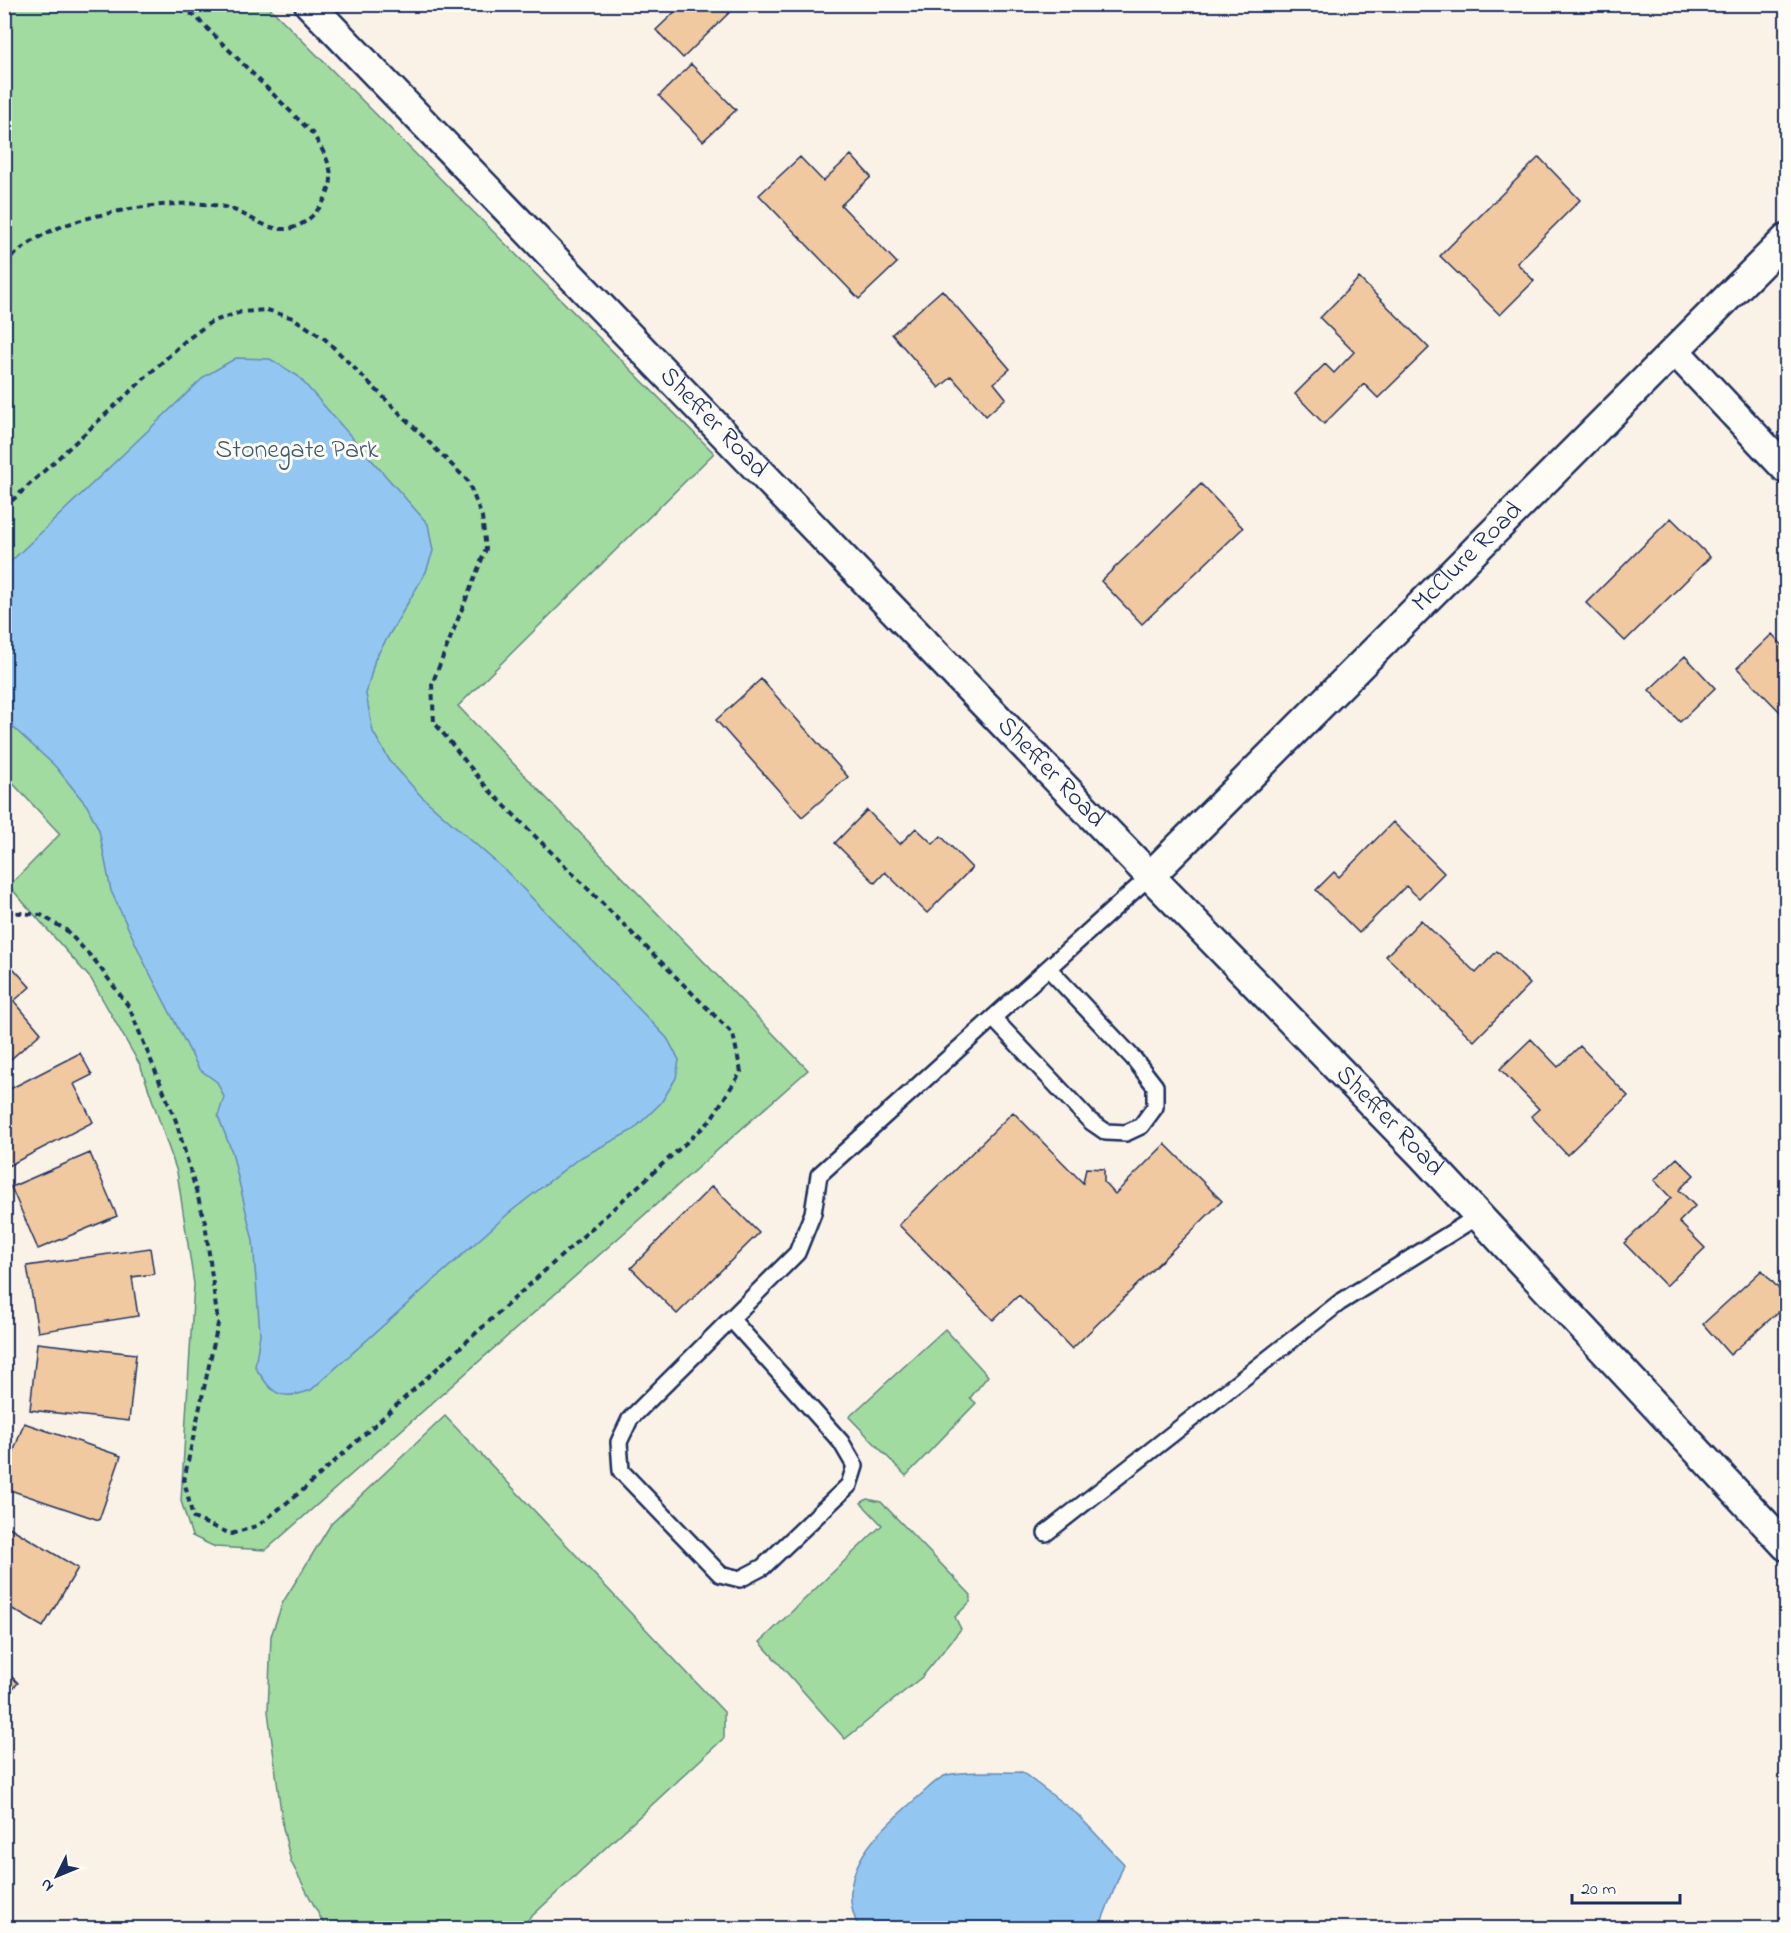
<svg xmlns="http://www.w3.org/2000/svg" width="1791" height="1933" viewBox="0 0 1791 1933" font-family="'Indie Flower',sans-serif">
<rect width="100%" height="100%" fill="#faf2e6"/>
<filter id="ink" filterUnits="userSpaceOnUse"><feTurbulence type="fractalNoise" baseFrequency=".0167" numOctaves="2"/><feDisplacementMap in="SourceGraphic" scale="12" xChannelSelector="R" yChannelSelector="G"/><feConvolveMatrix kernelMatrix="1 2 1 2 8 2 1 2 1" color-interpolation-filters="sRGB"/></filter>
<g filter="url(#ink)">
<!-- green -->
<path fill="#a1dba0" stroke="#5e857f" stroke-width="1.5" d="M5,5H267L714,453L458,706L808,1070L266,1550L215,1547L192,1536L181,1501L194,1284L177,1172L141,1067L91,979L9,886L60,834L5,775Z
M945,1329L988,1376L970,1398L976,1403L906,1476L849,1417Z
M445,1416L724,1712V1738L519,1928H326L291,1862L283,1828L268,1711L271,1636L283,1602L331,1524Z
M867,1499L881,1502L971,1595L970,1602L955,1617L961,1629L922,1677L845,1739L760,1642L882,1525L861,1503Z"/>
<!-- water -->
<path fill="#93c6f0" stroke="#638ab6" stroke-width="1.5" d="M236,358L270,359L298,376L428,524L433,551L426,572L375,659L366,694L373,732L390,761L421,796L506,871L667,1038L679,1060L676,1078L661,1103L633,1130L578,1159L509,1213L311,1390C279,1402 273,1394 255,1367L260,1334L253,1241L232,1152L218,1116L224,1097L217,1082L199,1069L146,966L111,891L99,830L87,806L55,766L5,720V567L205,376Z
M1022,1772L1077,1814L1124,1864L1099,1928H859C831,1872 879,1831 918,1797C926,1791 938,1777 947,1775C970,1770 998,1773 1022,1772Z"/>
<!-- building -->
<path fill="#f0c9a0" stroke="#1b2f5e" stroke-width="1.5" d="M683,4H738L683,58L656,30Z
M691,64L736,110L703,141L659,96Z
M851,155L871,177L841,205L897,263L859,299L759,195L800,157L823,181Z
M1539,157L1580,200L1517,263L1534,281L1500,315L1440,256Z
M1359,278L1429,348L1378,398L1364,384L1324,424L1295,394L1325,364L1334,373L1354,352L1320,318Z
M942,290L1010,369L994,383L1006,398L986,416L952,377L939,388L892,334Z
M1201,484L1243,528L1142,624L1101,581Z
M1671,518L1710,557L1625,641L1586,603Z
M1772,634L1786,649V718L1737,668Z
M1685,656L1715,688L1680,722L1649,690Z
M761,679L848,777L802,817L716,720Z
M867,810L900,844L916,828L933,844L941,836L972,868L927,913L885,872L875,883L835,843Z
M1393,822L1444,873L1419,898L1406,886L1359,933L1316,890L1334,872L1339,877Z
M1421,920L1476,973L1497,951L1530,984L1474,1041L1386,956Z
M14,969L30,987L14,1001L41,1033L4,1065V976Z
M1531,1039L1558,1067L1580,1046L1628,1096L1567,1155L1531,1116L1539,1109L1500,1069Z
M80,1053L92,1075L74,1084L93,1122L4,1168V1092Z
M1013,1112L1083,1183L1086,1168L1104,1169V1182L1115,1194L1165,1144L1222,1201L1072,1349L1019,1295L993,1320L899,1225Z
M90,1153L117,1216L38,1249L11,1187Z
M1677,1158L1694,1175L1679,1190L1695,1206L1679,1222L1705,1248L1666,1286L1624,1243L1671,1198L1654,1180Z
M712,1186L759,1233L677,1314L631,1268Z
M150,1248L154,1274L132,1277L138,1316L38,1332L27,1266Z
M1762,1270L1786,1297V1305L1730,1355L1703,1324Z
M37,1343L136,1354L129,1421L30,1410Z
M24,1423L121,1456L99,1520L4,1488V1478Z
M4,1524L78,1568L43,1627L4,1604Z
M4,1669L18,1683L4,1697Z"/>
<g fill="none" stroke-linecap="round" stroke-linejoin="round">
<defs>
<path id="service" d="M993,1018L1090,1121L1106,1132L1126,1133L1141,1126L1155,1107V1086L1134,1059L1048,968
M731,1319L841,1442L855,1466L849,1485L763,1567L740,1579L720,1574L621,1471L619,1442L630,1419L797,1253L813,1213L819,1175L1150,876
M1046,1533L1339,1303L1478,1216"/>
<g id="minor">
<path id="s1" d="M309,4L1150,876L1421,1154L1786,1546"/>
<path d="M1676,352L1786,469"/>
<path id="s2" d="M1150,876L1786,239"/>
</g>
</defs>
<!-- service casing -->
<use href="#service" stroke="#1b2f5e" stroke-width="20"/>
<!-- minor casing -->
<use href="#minor" stroke="#1b2f5e" stroke-width="33"/>
<!-- path -->
<path stroke="#1b2f5e" stroke-width="4" stroke-dasharray="6 4.5" stroke-linecap="butt" d="M4,263C17,252 30,242 45,234C84,213 186,195 228,208C249,214 269,234 292,228C312,223 332,196 331,176C330,161 320,146 313,134L194,15L168,4
M4,508L185,341L211,322L241,312L267,310L293,318L325,339L468,481L482,517L486,549L432,684L434,722L487,788L733,1034L741,1072L709,1122L304,1489L259,1525L231,1534L193,1518L184,1480L218,1324L205,1222L176,1121L129,1007L96,962L66,930L41,915L10,912L4,915"/>
<!-- service -->
<use href="#service" stroke="#fdfcf7" stroke-width="15"/>
<!-- minor -->
<use href="#minor" stroke="#fdfcf7" stroke-width="28"/>
</g>
</g>
<g text-anchor="middle" dominant-baseline="central" stroke-width="6" stroke-linejoin="round" paint-order="stroke">
<!-- street labels -->
<g font-size="26" fill="#1b2f5e" stroke="#fdfcf7">
<text stroke="none"><textPath href="#s1" startOffset="582">Sheffer Road</textPath></text>
<text stroke="none"><textPath href="#s2" startOffset="450">McClure Road</textPath></text>
<text stroke="none"><textPath href="#s1" startOffset="1068">Sheffer Road</textPath></text>
<text stroke="none"><textPath href="#s1" startOffset="1554">Sheffer Road</textPath></text>
</g>
<!-- park labels -->
<g font-size="26" fill="#3c5a6e" stroke="#fdfcf7">
<text x="297" y="451">Stonegate Park</text>
</g>
</g>
<!-- margin -->
<rect width="1791" height="1933" fill="none" stroke="#fdfcf7" stroke-width="24"/>
<rect x="12" y="12" width="1767" height="1909" fill="none" stroke="#1b2f5e" stroke-width="2" filter="url(#ink)"/>
<!-- north arrow -->
<g transform="translate(57 1876) rotate(227)" stroke="#fdfcf7" stroke-width="4.5" paint-order="stroke">
<path d="M0-4.5L10 22L0 15L-10 22Z" fill="#1b2f5e"/>
<text y="-9" font-size="16" font-weight="bold" text-anchor="middle" fill="#1b2f5e">N</text>
</g>
<!-- scale -->
<path d="M1572 1894v9h108v-9" fill="none" stroke="#1b2f5e" stroke-width="3"/>
<text x="1581" y="1894" font-size="18" fill="#1b2f5e" stroke="#fdfcf7" stroke-width="4.5" paint-order="stroke">20 m</text>
</svg>
